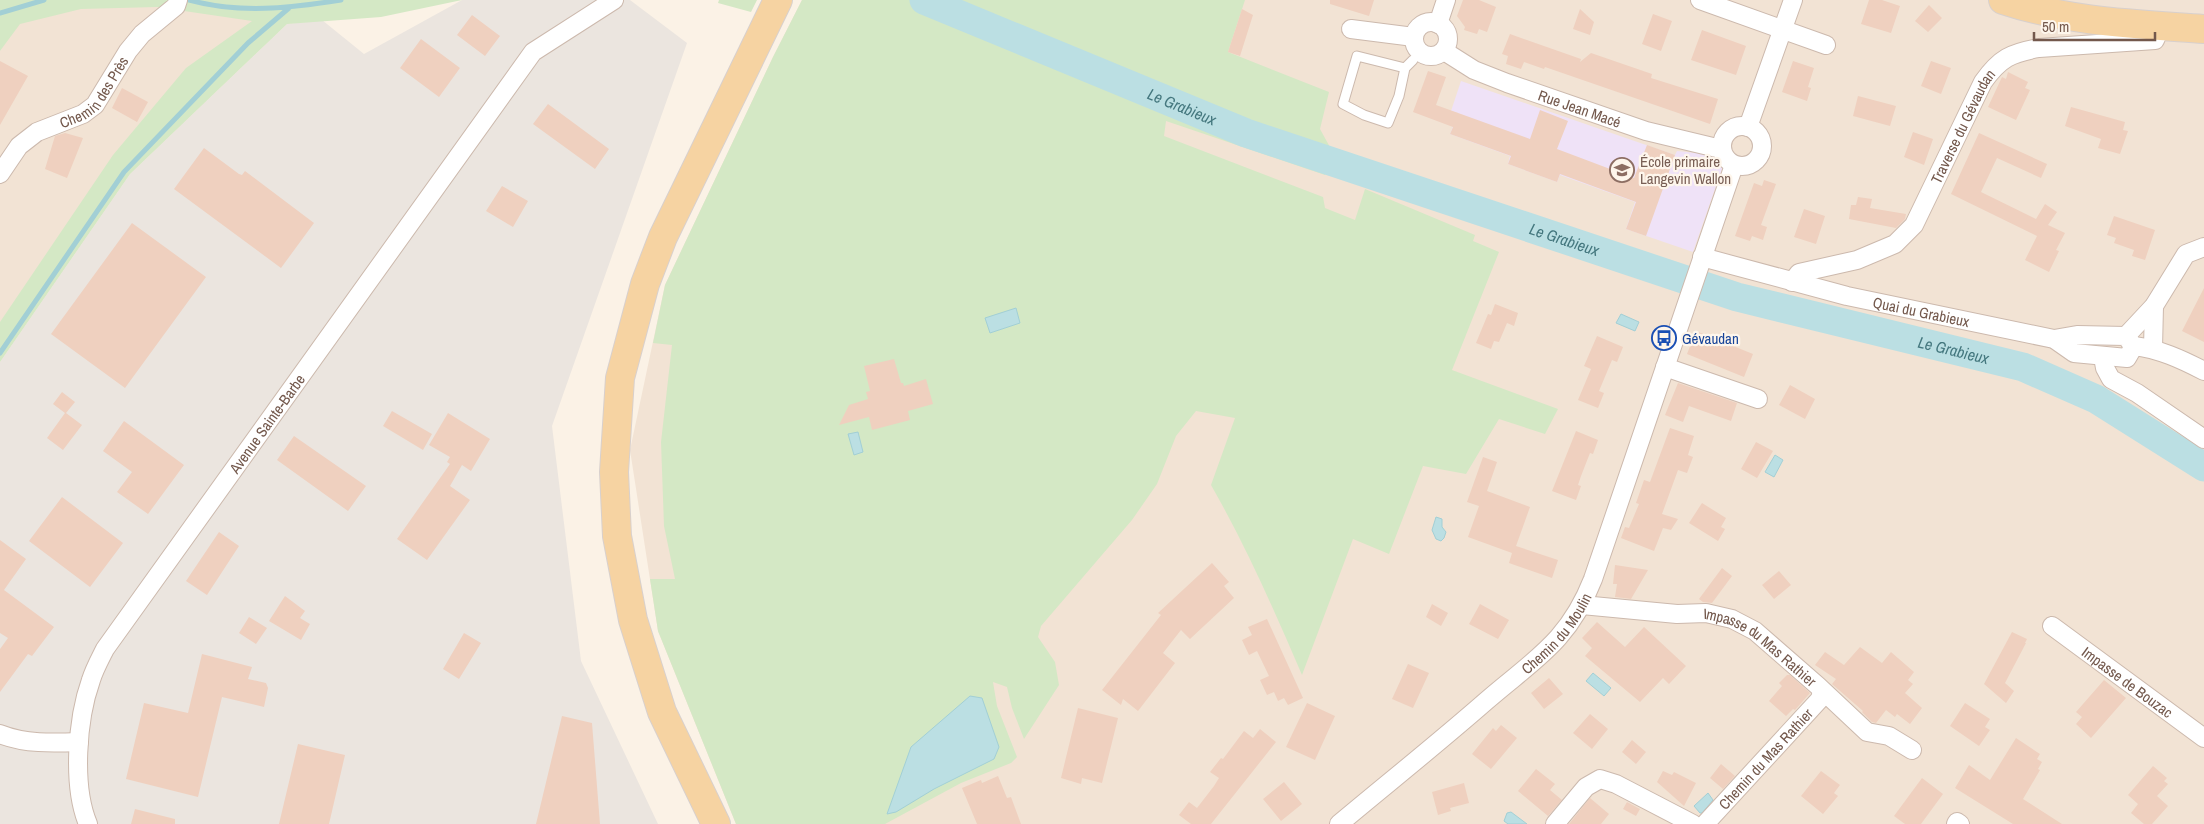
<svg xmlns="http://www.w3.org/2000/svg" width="2204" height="824" viewBox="0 0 2204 824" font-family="'Archivo Narrow',sans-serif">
<rect width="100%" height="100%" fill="#fbf2e6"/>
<!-- residential -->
<path fill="#f2e3d4" d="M0,0H388L322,20L287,24L130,174L0,362Z
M802,0H2204V824H736L658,631L630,450L665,285L773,57Z"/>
<!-- industrial -->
<path fill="#ebe5df" d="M462,0H630L687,43L552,426L581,661L658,824H0V362L130,174L287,24L322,20L364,54Z"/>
<!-- education -->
<path fill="#efe2f7" d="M1461,81L1675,155L1677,151L1715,155L1723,166L1693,252L1626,229L1635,202L1560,175L1557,182L1508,164L1510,156L1450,134L1458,113L1451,111Z"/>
<!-- green -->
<path fill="#d4e8c5" d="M0,0H462L381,17L287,24L130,174L0,362V322L113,155L186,68L252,21L157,7L81,9L20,24L0,51Z
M719,0H757L751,12L718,3Z
M802,0H1245L1228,52L1329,92L1320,129L1331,149L1325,175L1166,121L1164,136L1323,197L1325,208L1355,220L1365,189L1475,235L1473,241L1499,252L1452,370L1558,409L1545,434L1499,419L1466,474L1423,466L1389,554L1353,539L1302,675C1274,610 1246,546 1211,485L1235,418L1196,411L1176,436L1157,484L1132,520L1041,626L1038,637L1055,662L1059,685L1024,739L1012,708L1007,687L993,682L997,706L1017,757L1011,763L961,783L885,824H736L658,631L650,579H675L664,526L661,442L672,345L653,343L665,285L773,57Z"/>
<!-- water -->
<path fill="#bbdfe3" stroke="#a2cfd5" d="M1016,308L1020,323L990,333L985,318Z
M1621,314L1639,322L1635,331L1616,323Z
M858,432L863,452L854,455L848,434Z
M1775,455L1783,460L1774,477L1765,472Z
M1436,517L1442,519V527L1446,532L1444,538L1441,541L1436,539L1432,530Z
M1593,673L1611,688L1604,696L1586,681Z
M970,696L982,698L999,747L994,759L934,789L896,812L887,814L911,747Z
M1708,793L1713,800L1702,813H1700L1694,806Z
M1511,812L1527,824H1508L1504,821L1507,813Z"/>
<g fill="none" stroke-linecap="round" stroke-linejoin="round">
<!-- stream -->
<path stroke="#a2cfd5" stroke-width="5" d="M189,0C240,14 290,8 341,0
M0,13L44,0
M0,353L124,172L248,43L289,8"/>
<!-- river -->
<path stroke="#bbdfe3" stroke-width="29" id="s1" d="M924,0L1246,133L1737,297L2023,367L2096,399L2204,467"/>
</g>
<!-- building -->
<path fill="#efd0bf" d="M1330,0H1374L1369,16L1330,4Z
M1463,0H1479L1496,7L1487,32L1479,29L1477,34L1464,30L1465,27L1457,16Z
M1869,0H1882L1900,6L1891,33L1861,24Z
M1929,5L1942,18L1928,32L1915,21Z
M1242,9L1253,15L1240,56L1228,52Z
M1580,9L1594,22L1590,35L1573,29Z
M1653,14L1672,21L1661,51L1642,44Z
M472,15L500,36L485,56L457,35Z
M1702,30L1746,46L1736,75L1691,60Z
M1510,34L1581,59L1580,62L1591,53L1652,74L1651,78L1718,99L1710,124L1545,67L1544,69L1524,62L1521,69L1506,64L1508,56L1502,54Z
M421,39L460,68L439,97L400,68Z
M0,61L28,76L0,125Z
M1793,61L1814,68L1808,87L1811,88L1807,101L1782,92Z
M1931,61L1951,68L1941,94L1921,86Z
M1428,71L1446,77L1436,105L1530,139L1540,110L1568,121L1557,149L1634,178L1647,145L1675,155L1646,236L1626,229L1636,202L1560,174L1557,182L1508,164L1511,156L1450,134L1453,127L1413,112Z
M2008,72L2028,82L2025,88L2030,90L2016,120L1988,107L2002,77L2006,79Z
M122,88L148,102L137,122L112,108Z
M1858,96L1896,106L1890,126L1853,116Z
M548,104L609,149L595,169L533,124Z
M2071,107L2125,122L2123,130L2128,131L2120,154L2098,148L2101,139L2065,126Z
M1913,132L1933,139L1924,165L1904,157Z
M65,133L83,138L67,178L45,169L55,136Z
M1979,133L2047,164L2041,178L1997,158L1981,192L2036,219L2045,204L2057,212L2048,225L2065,233L2056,250L2059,251L2049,272L2025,260L2037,236L1951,194Z
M204,148L239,174L242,175L245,171L314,223L281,268L174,189Z
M1764,180L1776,184L1761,225L1767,227L1763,240L1752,236L1750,241L1735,236L1754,183L1762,186Z
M502,186L528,201L513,227L486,211Z
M1858,197L1872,199L1870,208L1906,214L1905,219L1896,228L1849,219L1851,205H1856Z
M1804,209L1825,216L1816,244L1794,237Z
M2114,216L2155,230L2145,260L2132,256L2134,250L2114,243L2116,238L2107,235Z
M132,223L206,277L125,388L51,334Z
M2204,288V342L2182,331Z
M1495,304L1518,313L1514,326L1507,323L1499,342L1494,341L1491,349L1476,343L1488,314L1491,315Z
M1696,331L1753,354L1744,377L1687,354Z
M1597,336L1623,347L1617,362L1612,360L1599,391L1604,393L1598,408L1578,400L1591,369L1584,366Z
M894,359L901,383H903L904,386L926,379L933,404L908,411L910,420L872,430L869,417L839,425L849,405L868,399L866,392L870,391L864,366Z
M1678,383L1737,403L1731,421L1689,406L1683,422L1665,415Z
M1790,385L1815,399L1805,419L1779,405Z
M62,392L75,402L66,413L82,425L63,450L47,438L65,413L53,404Z
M392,411L432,434L423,450L383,426Z
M448,413L490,439L471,471L462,465L450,486L470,500L427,560L397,539L450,464L447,462L450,457L429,445Z
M124,421L184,465L148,514L117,492L132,472L103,451Z
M1670,428L1694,436L1688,455L1693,457L1687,473L1678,470L1662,514L1678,519L1671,530L1663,528L1654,551L1621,538L1625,527L1629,528L1639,504L1636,503L1644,480L1650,482Z
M1576,431L1598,440L1593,454L1590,453L1581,476L1578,485L1581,486L1576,500L1552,491Z
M294,436L366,486L348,511L277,460Z
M1756,442L1773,451L1757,478L1741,469Z
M1483,457L1497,462L1487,491L1530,507L1516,546L1558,560L1552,578L1509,563L1512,553L1468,537L1479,506L1467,502Z
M62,497L123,543L90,587L29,541Z
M1702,503L1726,518L1721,527L1725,529L1718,541L1689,523Z
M219,532L239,546L207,595L186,581Z
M0,540L26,559L4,590L54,627L32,656L28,654L0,692V649L8,638L0,633Z
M1212,563L1229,582L1224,586L1234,598L1190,639L1181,630L1163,653L1175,663L1138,711L1123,699L1121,705L1102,690L1161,615L1158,613Z
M1615,565L1648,570L1631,599L1615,597L1617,584H1613Z
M1722,568L1732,576L1712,603L1703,602L1699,599Z
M1779,571L1791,585L1774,599L1762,585Z
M285,596L305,611L300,618L310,624L301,640L269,621Z
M1432,604L1448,613L1441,626L1426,617Z
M1480,604L1509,620L1498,639L1469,624Z
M249,617L267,628L256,644L239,633Z
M1267,619L1303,698L1288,705L1284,698L1278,701L1274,692L1267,695L1260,680L1269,676L1257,651L1249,655L1242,640L1252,635L1248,627Z
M1597,622L1625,647L1644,627L1686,666L1669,684L1663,678L1640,702L1585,656L1592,648L1582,638Z
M2012,632L2027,639L2025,643H2026L2005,683L2014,691L2006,703L1984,684Z
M464,633L481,643L459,679L443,669Z
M1860,647L1882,663L1891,652L1914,672L1908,680L1913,684L1905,693L1922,708L1910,724L1897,714L1895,717L1886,710L1876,723L1872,722L1862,712L1863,711L1832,684L1836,679L1815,665L1825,652L1844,665Z
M202,654L252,667L248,679L266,683L268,688L264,707L222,697L198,797L126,779L144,703L188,713Z
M1408,664L1429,673L1413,708L1392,699Z
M1787,675H1790L1810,693L1795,710L1793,709L1786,716L1769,701L1782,686L1779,683Z
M1549,678L1563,694L1544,709L1531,693Z
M2104,680L2126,698L2091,738L2076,724L2082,717L2076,712Z
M1307,703L1335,716L1315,760L1286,747Z
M1965,703L1990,719L1985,727L1990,730L1979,746L1950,726Z
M1078,708L1118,718L1102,783L1082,778L1081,784L1061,778Z
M1590,714L1608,729L1592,749L1573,733Z
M562,716L592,723L600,824H536Z
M1501,725L1517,738L1491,769L1472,754L1493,728L1496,731Z
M1260,729L1276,742L1211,824H1191L1179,815L1189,802L1197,808L1214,786L1219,778L1210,772L1221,758L1223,759L1244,731L1253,738Z
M2016,738L2040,754L2037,759L2042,762L2038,769L2040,770L2023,799L2062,824H2013L1955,788L1969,765L1990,780Z
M1632,740L1646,752L1636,764L1622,752Z
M298,744L345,755L329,824H279Z
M1721,764L1735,776L1723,789L1710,778Z
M2153,766L2167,778L2164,781L2168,784L2157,796L2168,806L2152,824H2144L2131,813L2138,804L2128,795Z
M1536,769L1555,784L1550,790L1562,800L1548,816L1518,791Z
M1663,771L1672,775L1674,772L1696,783L1684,806L1657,782Z
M1821,771L1840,785L1834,793L1838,796L1823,814L1801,796Z
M998,776L1007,798L1011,797L1021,824H977L962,788L981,780L982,783Z
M1922,778L1943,794L1921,824H1905L1894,816Z
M1284,782L1302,804L1281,821L1263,799Z
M1464,783L1469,803L1450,808L1451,811L1438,815L1432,792Z
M1590,798L1609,814L1601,824H1569Z
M1627,802L1640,809L1636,816L1623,809Z
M135,809L175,819V824H131Z"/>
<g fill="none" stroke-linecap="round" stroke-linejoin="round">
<defs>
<path id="lane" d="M1405,68L1399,96L1388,123L1364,115L1343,104L1357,56L1405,68L1413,60"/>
<g id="street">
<path d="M1700,0L1826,45"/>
<circle cx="1431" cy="39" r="17"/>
<path d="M1438,24L1446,0"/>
<path d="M1351,29L1414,37"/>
<path id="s2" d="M1444,51L1474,70L1507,83L1646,131L1721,149"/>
<circle cx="1742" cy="146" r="20"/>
<path d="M1748,127L1793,0"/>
<path id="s3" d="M0,174L19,146L37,132L83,114L95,105L128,51L142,34L176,6L178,0"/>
<path id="s4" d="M1702,257L1847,296L2054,339L2074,353L2127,358L2134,346"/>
<path id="s5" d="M1792,282L1799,273L1857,260L1895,244L1914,225L1983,82C2000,58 2011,53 2039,48L2155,40L2161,26"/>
<path d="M2126,336L2154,306L2186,254L2204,247"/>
<path d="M2054,339L2077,335L2126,336L2133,346"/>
<path d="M2134,346C2159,349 2181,359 2204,371"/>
<path d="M2153,348L2154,306"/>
<path d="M2103,357L2105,368L2111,379L2137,393L2204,439"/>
<path d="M1665,367L1758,399"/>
<path id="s6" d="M1582,605L1677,614L1706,613L1732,619L1755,631L1818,686L1867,732L1889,736L1912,750"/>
<path id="s7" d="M2052,626L2204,738"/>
<path d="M0,734C25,744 52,743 79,742"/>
<path id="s8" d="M88,824C72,786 77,719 91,680C94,670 100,659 105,649L533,52L614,0"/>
<path id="s9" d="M1339,824C1388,783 1437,744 1485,702C1533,660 1568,643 1593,579L1734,165"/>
<path d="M1555,824L1586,787L1600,779L1616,784L1693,824"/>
<path id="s10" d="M1705,824L1820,699L1822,691"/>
<path d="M1956,824L1957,822L1960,824"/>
</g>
<path id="primary" d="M2003,0C2069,22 2135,24 2204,29
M716,824L662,712L633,620L617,536L614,472L620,378L645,284L663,237L778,0"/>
</defs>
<!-- lane casing -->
<use href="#lane" stroke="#ccb9ad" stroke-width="11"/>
<!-- street casing -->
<use href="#street" stroke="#ccb9ad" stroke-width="20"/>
<!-- primary casing -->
<use href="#primary" stroke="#d8d0cd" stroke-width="30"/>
<!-- lane -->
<use href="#lane" stroke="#fff" stroke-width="9"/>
<!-- street -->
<use href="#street" stroke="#fff" stroke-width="18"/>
<!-- primary -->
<use href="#primary" stroke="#f6d3a2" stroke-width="28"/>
</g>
<!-- icons -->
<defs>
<symbol id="school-ring" viewBox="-11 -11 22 22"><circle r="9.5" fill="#fef6ec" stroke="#8d6e63" stroke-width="1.5"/><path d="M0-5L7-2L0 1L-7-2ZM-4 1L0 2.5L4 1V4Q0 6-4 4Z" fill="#8d6e63"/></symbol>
<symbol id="bus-ring" viewBox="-11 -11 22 22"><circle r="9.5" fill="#fef6ec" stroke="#1a4fb4" stroke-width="1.5"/><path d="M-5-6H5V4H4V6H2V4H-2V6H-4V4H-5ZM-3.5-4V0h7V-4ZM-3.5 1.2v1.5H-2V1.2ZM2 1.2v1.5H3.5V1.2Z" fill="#1a4fb4"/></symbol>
</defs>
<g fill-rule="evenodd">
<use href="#school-ring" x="1608" y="156" width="28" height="28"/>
<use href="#bus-ring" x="1650" y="324" width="28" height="28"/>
</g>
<g text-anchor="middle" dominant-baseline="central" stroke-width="4.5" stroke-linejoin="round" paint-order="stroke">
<!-- street labels -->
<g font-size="15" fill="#73584c" stroke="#fef6ec">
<text stroke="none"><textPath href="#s3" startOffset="129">Chemin des Près</textPath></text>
<text stroke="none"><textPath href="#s2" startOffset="148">Rue Jean Macé</textPath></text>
<text stroke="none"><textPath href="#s5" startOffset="249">Traverse du Gévaudan</textPath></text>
<text stroke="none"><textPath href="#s4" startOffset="226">Quai du Grabieux</textPath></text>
<text stroke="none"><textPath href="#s8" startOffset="458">Avenue Sainte-Barbe</textPath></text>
<text stroke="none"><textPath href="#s9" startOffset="290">Chemin du Moulin</textPath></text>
<text stroke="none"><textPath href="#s6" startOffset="189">Impasse du Mas Rathier</textPath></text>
<text stroke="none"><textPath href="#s7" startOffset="94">Impasse de Bouzac</textPath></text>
<text stroke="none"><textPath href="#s10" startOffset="89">Chemin du Mas Rathier</textPath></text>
</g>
<!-- education labels -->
<g font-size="15" fill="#785e54" stroke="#fef6ec" text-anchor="start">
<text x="1640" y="161">École primaire<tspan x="1640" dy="17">Langevin Wallon</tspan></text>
</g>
<!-- transit labels -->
<g font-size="15" fill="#164399" stroke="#fef6ec" text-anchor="start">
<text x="1682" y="338">Gévaudan</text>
</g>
<!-- water labels -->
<g font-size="16" font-style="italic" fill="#44777e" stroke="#fef6ec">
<text stroke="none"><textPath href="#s1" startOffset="279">Le Grabieux</textPath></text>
<text stroke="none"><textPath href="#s1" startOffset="684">Le Grabieux</textPath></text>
<text stroke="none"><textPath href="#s1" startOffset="1089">Le Grabieux</textPath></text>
</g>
</g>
<!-- scale -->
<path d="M2034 32v8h121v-8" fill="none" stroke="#73584c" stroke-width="2.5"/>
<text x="2042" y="32" font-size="15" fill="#73584c" stroke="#fef6ec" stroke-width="4" paint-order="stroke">50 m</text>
</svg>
